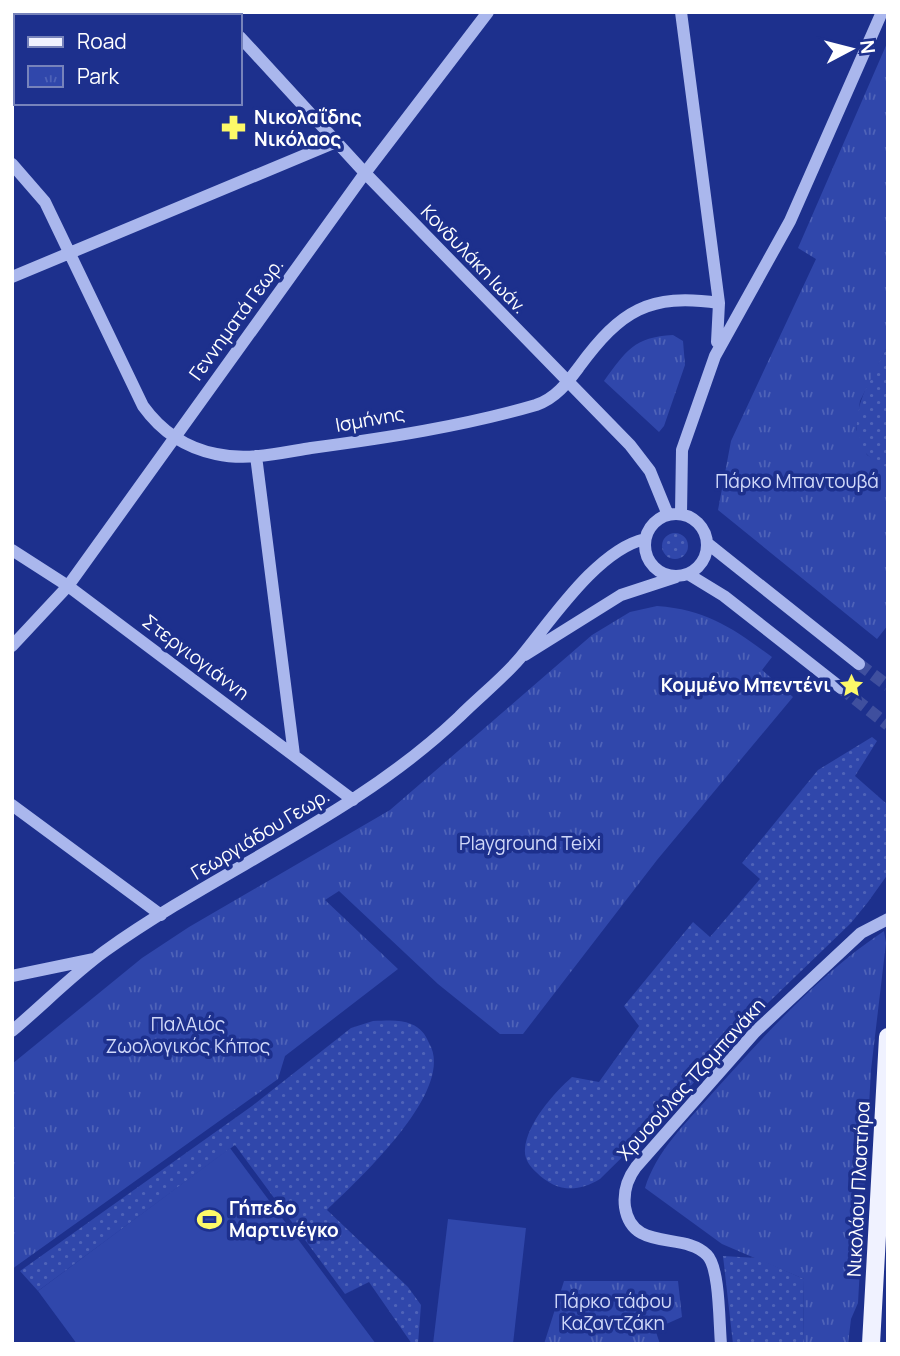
<svg xmlns="http://www.w3.org/2000/svg" width="900" height="1356" viewBox="0 0 900 1356" font-family="Manrope,sans-serif">
<defs>
<pattern id="grass-dots" width="8" height="8" patternUnits="userSpaceOnUse" patternTransform="scale(1.75)"><rect width="8" height="8" fill="#3047ab"/><path d="M2 2h.1M6 6h.1" fill="none" stroke="#4f63b8" stroke-width="1.8" stroke-linecap="round"/></pattern>
<pattern id="park-tufts" width="24" height="20" patternUnits="userSpaceOnUse" patternTransform="scale(1.75)"><rect width="24" height="20" fill="#3047ab"/><path d="M3 7l-1-3M5 7V3M7 7l1-3M15 17l-1-3M17 17v-4M19 17l1-3" fill="none" stroke="#4f63b8"/></pattern>
</defs>
<rect width="100%" height="100%" fill="#1d308d"/>
<!-- grass -->
<path fill="url(#grass-dots)" d="M888,345V468C828,443 868,384 888,345Z
M662 546a13 13 0 1 1 26 0a13 13 0 1 1-26 0Z
M872,737L877,741L855,776L888,805V874L868,902L851,923L742,1028L666,1114L600,1179C577,1193 556,1192 536,1172C530,1166 524,1159 525,1149C527,1123 554,1093 572,1077L599,1082L639,1026L624,1006L693,922L710,937L760,879L742,863L818,770Z
M373,1021C385,1021 400,1019 411,1024C421,1028 425,1034 429,1043C457,1090 358,1180 327,1210L408,1287L421,1305L418,1344H412L369,1282L345,1294L235,1145L38,1291L20,1271L252,1106L351,1028Z
M723,1256L757,1258L804,1279L803,1344H733Z"/>
<!-- park -->
<path fill="url(#park-tufts)" d="M888,41V345L860,401L856,429L867,455L888,468V625L877,639L718,510L731,441L816,259L798,248Z
M673,335L683,341L685,365L664,426L659,432L604,381C626,351 634,337 673,335Z
M657,606C708,610 732,628 772,657L762,670L793,697L657,860L523,1034H500L438,984L339,891L325,900L398,969L285,1056L278,1079L12,1269V1064L142,958L189,927L390,810L592,635L630,612Z
M884,931L886,943L871,1070L858,1303L851,1319L848,1344H803L804,1279L722,1244L645,1188C656,1152 684,1125 709,1097C762,1038 818,975 884,931Z
M564,1281H678L682,1317L655,1329L660,1344H544Z"/>
<!-- garden -->
<path fill="#3047ab" d="M230,1148L376,1344H77L38,1291Z
M448,1219L526,1228L513,1344H433Z"/>
<g fill="none" stroke-linecap="round" stroke-linejoin="round">
<!-- minor-tunnel -->
<path stroke="#3f4f9e" stroke-width="12" stroke-dasharray="12 6" stroke-linecap="butt" d="M859,664L888,686
M841,688L888,725"/>
<!-- minor -->
<path stroke="#aab7ed" stroke-width="12" d="M218,12L221,16
M681,12L719,303L717,342
M240,37L365,173L630,445L650,471L668,515
M12,164L45,202L143,406C161,431 186,448 216,454C248,461 280,453 311,448C386,438 464,426 536,405C556,398 567,383 579,367C621,310 649,293 719,303
M12,277L336,142
M256,456L294,755
M645 545a31 31 0 1 1 62 0a31 31 0 1 1-62 0Z
M681,514L682,450L715,356L790,221L882,12
M707,543L859,664
M12,550L68,586L353,800
M688,574L724,596L841,688
M12,646L68,586L365,173L488,12
M525,655L621,595L676,577
M12,805L161,915
M12,976L94,959
M12,1031C43,1005 72,975 105,951C220,869 355,816 459,717C479,697 502,679 520,658C551,621 597,550 645,539
M721,1344C719,1324 720,1268 707,1255C684,1231 632,1253 625,1207C623,1191 627,1179 636,1167L755,1032L861,933L888,919"/>
<!-- major -->
<path stroke="#f0f2ff" stroke-width="18" d="M871,1344L888,1037"/>
</g>
<!-- icons -->
<defs>
<symbol id="pharmacy-bare" viewBox="-9 -9 18 18"><path d="M-2-6h4v4h4v4h-4v4h-4v-4h-4v-4h4Z" fill="#fdf968" stroke="#1d308d" stroke-width="2.5" paint-order="stroke"/></symbol>
<symbol id="sight-bare" viewBox="-9 -9 18 18"><path d="M0-6L1.8-2.2L6-1.7L2.9 1.2L3.7 5.4L0 3.3L-3.7 5.4L-2.9 1.2L-6-1.7L-1.8-2.2Z" fill="#fdf968" stroke="#1d308d" stroke-width="2.5" paint-order="stroke"/></symbol>
<symbol id="stadium-bare" viewBox="-9 -9 18 18"><path d="M0-5a6.5 5 0 1 0 0 10a6.5 5 0 1 0 0-10ZM-3.5-1.8h7v3.6h-7Z" fill="#fdf968" stroke="#1d308d" stroke-width="2.5" paint-order="stroke"/></symbol>
</defs>
<g fill-rule="evenodd">
<use href="#pharmacy-bare" x="216" y="110" width="35" height="35"/>
<use href="#sight-bare" x="834" y="668" width="35" height="35"/>
<use href="#stadium-bare" x="192" y="1202" width="35" height="35"/>
</g>
<g text-anchor="middle" dominant-baseline="central" stroke-width="7" stroke-linejoin="round" paint-order="stroke">
<!-- poi labels -->
<g font-size="19" font-weight="bold" fill="#fff" stroke="#1d308d" text-anchor="start">
<text x="254" y="117">Νικολαΐδης<tspan x="254" dy="22">Νικόλαος</tspan></text>
<text x="831" y="685" text-anchor="end">Κομμένο Μπεντένι</text>
<text x="229" y="1208">Γήπεδο<tspan x="229" dy="22">Μαρτινέγκο</tspan></text>
</g>
<!-- street labels -->
<g font-size="19" fill="#fff" stroke="#1d308d">
<text transform="translate(474 259) rotate(46)">Κονδυλάκη Ιωάν.</text>
<text transform="translate(236 319) rotate(-54)">Γεννηματά Γεωρ.</text>
<text transform="translate(370 419) rotate(-10)">Ισμήνης</text>
<text transform="translate(196 657) rotate(37)">Στεργιογιάννη</text>
<text transform="translate(260 834) rotate(-31)">Γεωργιάδου Γεωρ.</text>
<text transform="translate(691 1079) rotate(-48)">Χρυσούλας Τζομπανάκη</text>
<text transform="translate(858 1189) rotate(-87)">Νικολάου Πλαστήρα</text>
</g>
<!-- park labels -->
<g font-size="19" fill="#d0d8f9" stroke="#1d308d">
<text x="797" y="481">Πάρκο Μπαντουβά</text>
<text x="530" y="843">Playground Teixi</text>
<text x="188" y="1024">ΠαλΑιός<tspan x="188" dy="22">Ζωολογικός Κήπος</tspan></text>
<text x="613" y="1301">Πάρκο τάφου<tspan x="613" dy="22">Καζαντζάκη</tspan></text>
</g>
</g>
<!-- border -->
<rect width="900" height="1356" fill="none" stroke="#ffffff" stroke-width="28"/>
<!-- legend -->
<rect x="14" y="14" width="228" height="91" fill="#1d308d" stroke="#7783bb" stroke-width="2"/>
<rect x="28" y="37" width="35" height="10" fill="#f0f2ff" stroke="#7783bb" stroke-width="2"/>
<text x="77" y="49" font-size="21" fill="#ffffff">Road</text>
<rect x="28" y="66" width="35" height="21" fill="url(#park-tufts)" stroke="#7783bb" stroke-width="2"/>
<text x="77" y="84" font-size="21" fill="#ffffff">Park</text>
<!-- north arrow -->
<g transform="translate(851 49) rotate(83)" stroke="#1d308d" stroke-width="5" paint-order="stroke">
<path d="M0-5L12 26L0 18L-12 26Z" fill="#ffffff"/>
<text y="-10" font-size="19" font-weight="bold" text-anchor="middle" fill="#ffffff">N</text>
</g>
</svg>
